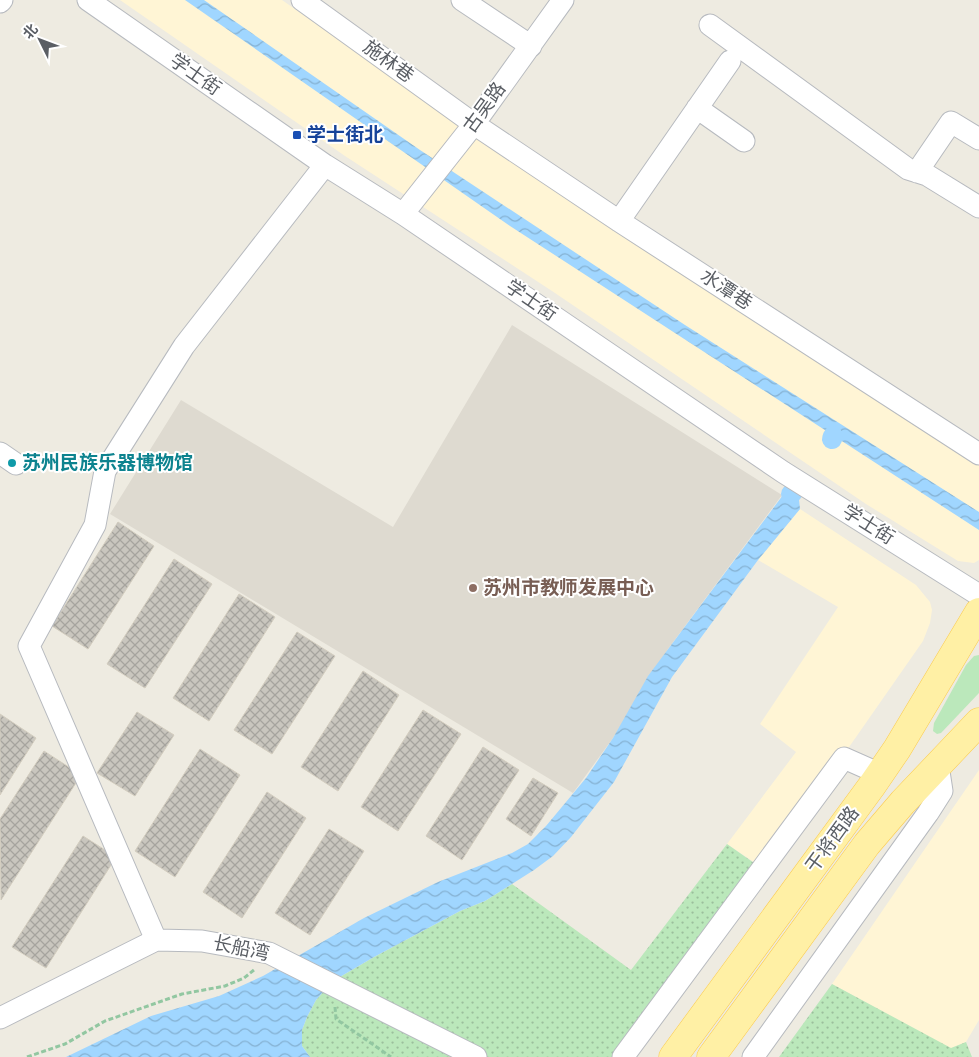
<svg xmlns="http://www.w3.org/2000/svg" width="979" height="1057" viewBox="0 0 979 1057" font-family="'Sofia Sans Condensed','Noto Sans SC',sans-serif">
<defs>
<pattern id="park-dots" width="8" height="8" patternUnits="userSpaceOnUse" patternTransform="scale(1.25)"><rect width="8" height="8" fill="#bbe8bb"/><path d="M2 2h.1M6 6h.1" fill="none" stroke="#9bbf9c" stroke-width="1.8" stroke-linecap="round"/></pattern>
<pattern id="water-waves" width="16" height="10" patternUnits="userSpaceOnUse" patternTransform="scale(1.25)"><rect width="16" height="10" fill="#a0d6ff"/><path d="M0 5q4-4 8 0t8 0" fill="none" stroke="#85b1d2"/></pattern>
<pattern id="building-cross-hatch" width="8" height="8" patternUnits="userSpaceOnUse" patternTransform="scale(1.25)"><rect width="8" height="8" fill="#c9c6be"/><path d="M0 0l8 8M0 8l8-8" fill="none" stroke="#a6a49e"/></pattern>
</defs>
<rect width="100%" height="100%" fill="#eeebe1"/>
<!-- commercial -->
<path fill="#fff5d5" d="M120,0H282L477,137L979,463V560L974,563L958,561L866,504L552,291L345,156Z
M800,509L916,585L930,602L932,610L930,623L923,641L764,869L727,844L796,752L760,724L838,607L758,560Z
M979,770V1020L966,1042L951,1049L832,984Z"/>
<!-- education -->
<path fill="#dedad0" d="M512,325L782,495L668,649L613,738L573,793L110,514L181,400L393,527Z"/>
<!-- green -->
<path fill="#bbe8bb" d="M979,655V693L941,733L937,734L933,731L934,723L966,665L974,656Z"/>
<!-- park -->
<path fill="url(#park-dots)" d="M727,844L764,870L628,1057H310L302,1046V1030L307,1017L316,1000L333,981L374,957L460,911L485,901L512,884L631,970Z
M832,984L951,1048L966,1042L972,1057H779Z"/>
<!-- water -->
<path fill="url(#water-waves)" d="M185,0H204L420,150L685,325L979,512V530L510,226Z
M786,491L799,500L800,509L758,560L672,677L614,782L571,837L553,856L534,870L485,901L460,911L374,957L333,981L316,1000L307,1017L302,1030V1046L310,1057H66L151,1016L219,996L263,976L364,918L438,882L512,853L528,844L546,826L586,778L613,738L648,676Z"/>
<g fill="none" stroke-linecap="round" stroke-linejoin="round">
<!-- canal -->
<path stroke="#a0d6ff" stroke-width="20" d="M832,439L833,436
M791,494L793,492"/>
</g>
<!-- building -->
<path fill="url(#building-cross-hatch)" stroke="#d3cdbf" d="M118,522L154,546L88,649L52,626Z
M174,559L212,584L145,688L107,664Z
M239,594L275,617L209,721L173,698Z
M297,632L335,656L272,754L234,730Z
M363,671L399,695L338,791L301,767Z
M423,710L461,734L398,831L361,807Z
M137,712L174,735L135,796L97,773Z
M0,714L36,738L0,795Z
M483,747L519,770L462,860L426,836Z
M200,749L240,775L175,877L135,851Z
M44,751L81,775L1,900L0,819Z
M533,778L558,793L531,836L506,819Z
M267,792L306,818L242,918L203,892Z
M329,829L364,851L310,935L275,913Z
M83,836L116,857L46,968L12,947Z"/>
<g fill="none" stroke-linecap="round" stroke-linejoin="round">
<defs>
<path id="minor" d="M88,0L325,165L403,214L783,472L979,595
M302,0L474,124L619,221L979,454
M462,0L531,46
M0,2L2,0
M710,25L908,169L927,175L979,207
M697,108L744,141
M917,172L951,122L979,139
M403,214L474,124L563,0
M619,221L730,61
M0,453L16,464
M156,940L29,646L95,525L105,471L184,346L325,165
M0,1018L156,940L202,941L269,953L476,1057
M623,1057L844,758L880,774
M753,1057L928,813L942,791L938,765"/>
<path id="major" d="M673,1057L871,787L897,749L979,612
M711,1057L867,844L903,802L979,722"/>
</defs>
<!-- minor casing -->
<use href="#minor" stroke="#b7babf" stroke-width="23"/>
<!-- major casing -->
<use href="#major" stroke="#fccb4c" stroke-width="29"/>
<!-- path -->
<path stroke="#92c7a1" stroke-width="3" stroke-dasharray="5 2.5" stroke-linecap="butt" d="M335,1007L336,1019L391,1057
M27,1057L65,1044L105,1021L182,994L225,986L244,978L254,970"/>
<!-- minor -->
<use href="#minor" stroke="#fff" stroke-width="21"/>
<!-- major -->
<use href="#major" stroke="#fff0a5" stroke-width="28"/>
</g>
<!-- markers -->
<rect fill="#1a4fb4" stroke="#fff" stroke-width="2" x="292" y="130" width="10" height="10" rx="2.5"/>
<circle fill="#0f9aa8" stroke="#fff" stroke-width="2" cx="12" cy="463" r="5"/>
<circle fill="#8d6e63" stroke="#fff" stroke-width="2" cx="473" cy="588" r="5"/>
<g text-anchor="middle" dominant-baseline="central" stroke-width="4" stroke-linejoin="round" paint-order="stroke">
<!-- street labels -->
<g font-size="19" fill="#5a5e64" stroke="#fff">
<text transform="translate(388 62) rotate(36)">施林巷</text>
<text transform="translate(195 75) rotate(35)">学士街</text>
<text transform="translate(485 108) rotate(-54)">古吴路</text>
<text transform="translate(726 290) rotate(33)">水潭巷</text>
<text transform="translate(531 301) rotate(34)">学士街</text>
<text transform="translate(868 525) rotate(32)">学士街</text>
<text transform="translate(833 840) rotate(-54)">干将西路</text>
<text transform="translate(241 949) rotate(12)">长船湾</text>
</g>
<!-- transit labels -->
<g font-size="19" font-weight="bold" fill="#164399" stroke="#fff" text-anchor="start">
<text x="307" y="135">学士街北</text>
</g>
<!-- culture labels -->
<g font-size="19" font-weight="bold" fill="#0d838f" stroke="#fff" text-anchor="start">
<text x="22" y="463">苏州民族乐器博物馆</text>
</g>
<!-- education labels -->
<g font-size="19" font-weight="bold" fill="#785e54" stroke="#fff" text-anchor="start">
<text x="483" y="588">苏州市教师发展中心</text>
</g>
</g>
<!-- north arrow -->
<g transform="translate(40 40) rotate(312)" stroke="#ffffff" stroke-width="4" paint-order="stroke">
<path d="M0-4L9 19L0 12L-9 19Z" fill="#5a5e64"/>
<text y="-8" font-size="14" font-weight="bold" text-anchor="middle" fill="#5a5e64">北</text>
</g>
</svg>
